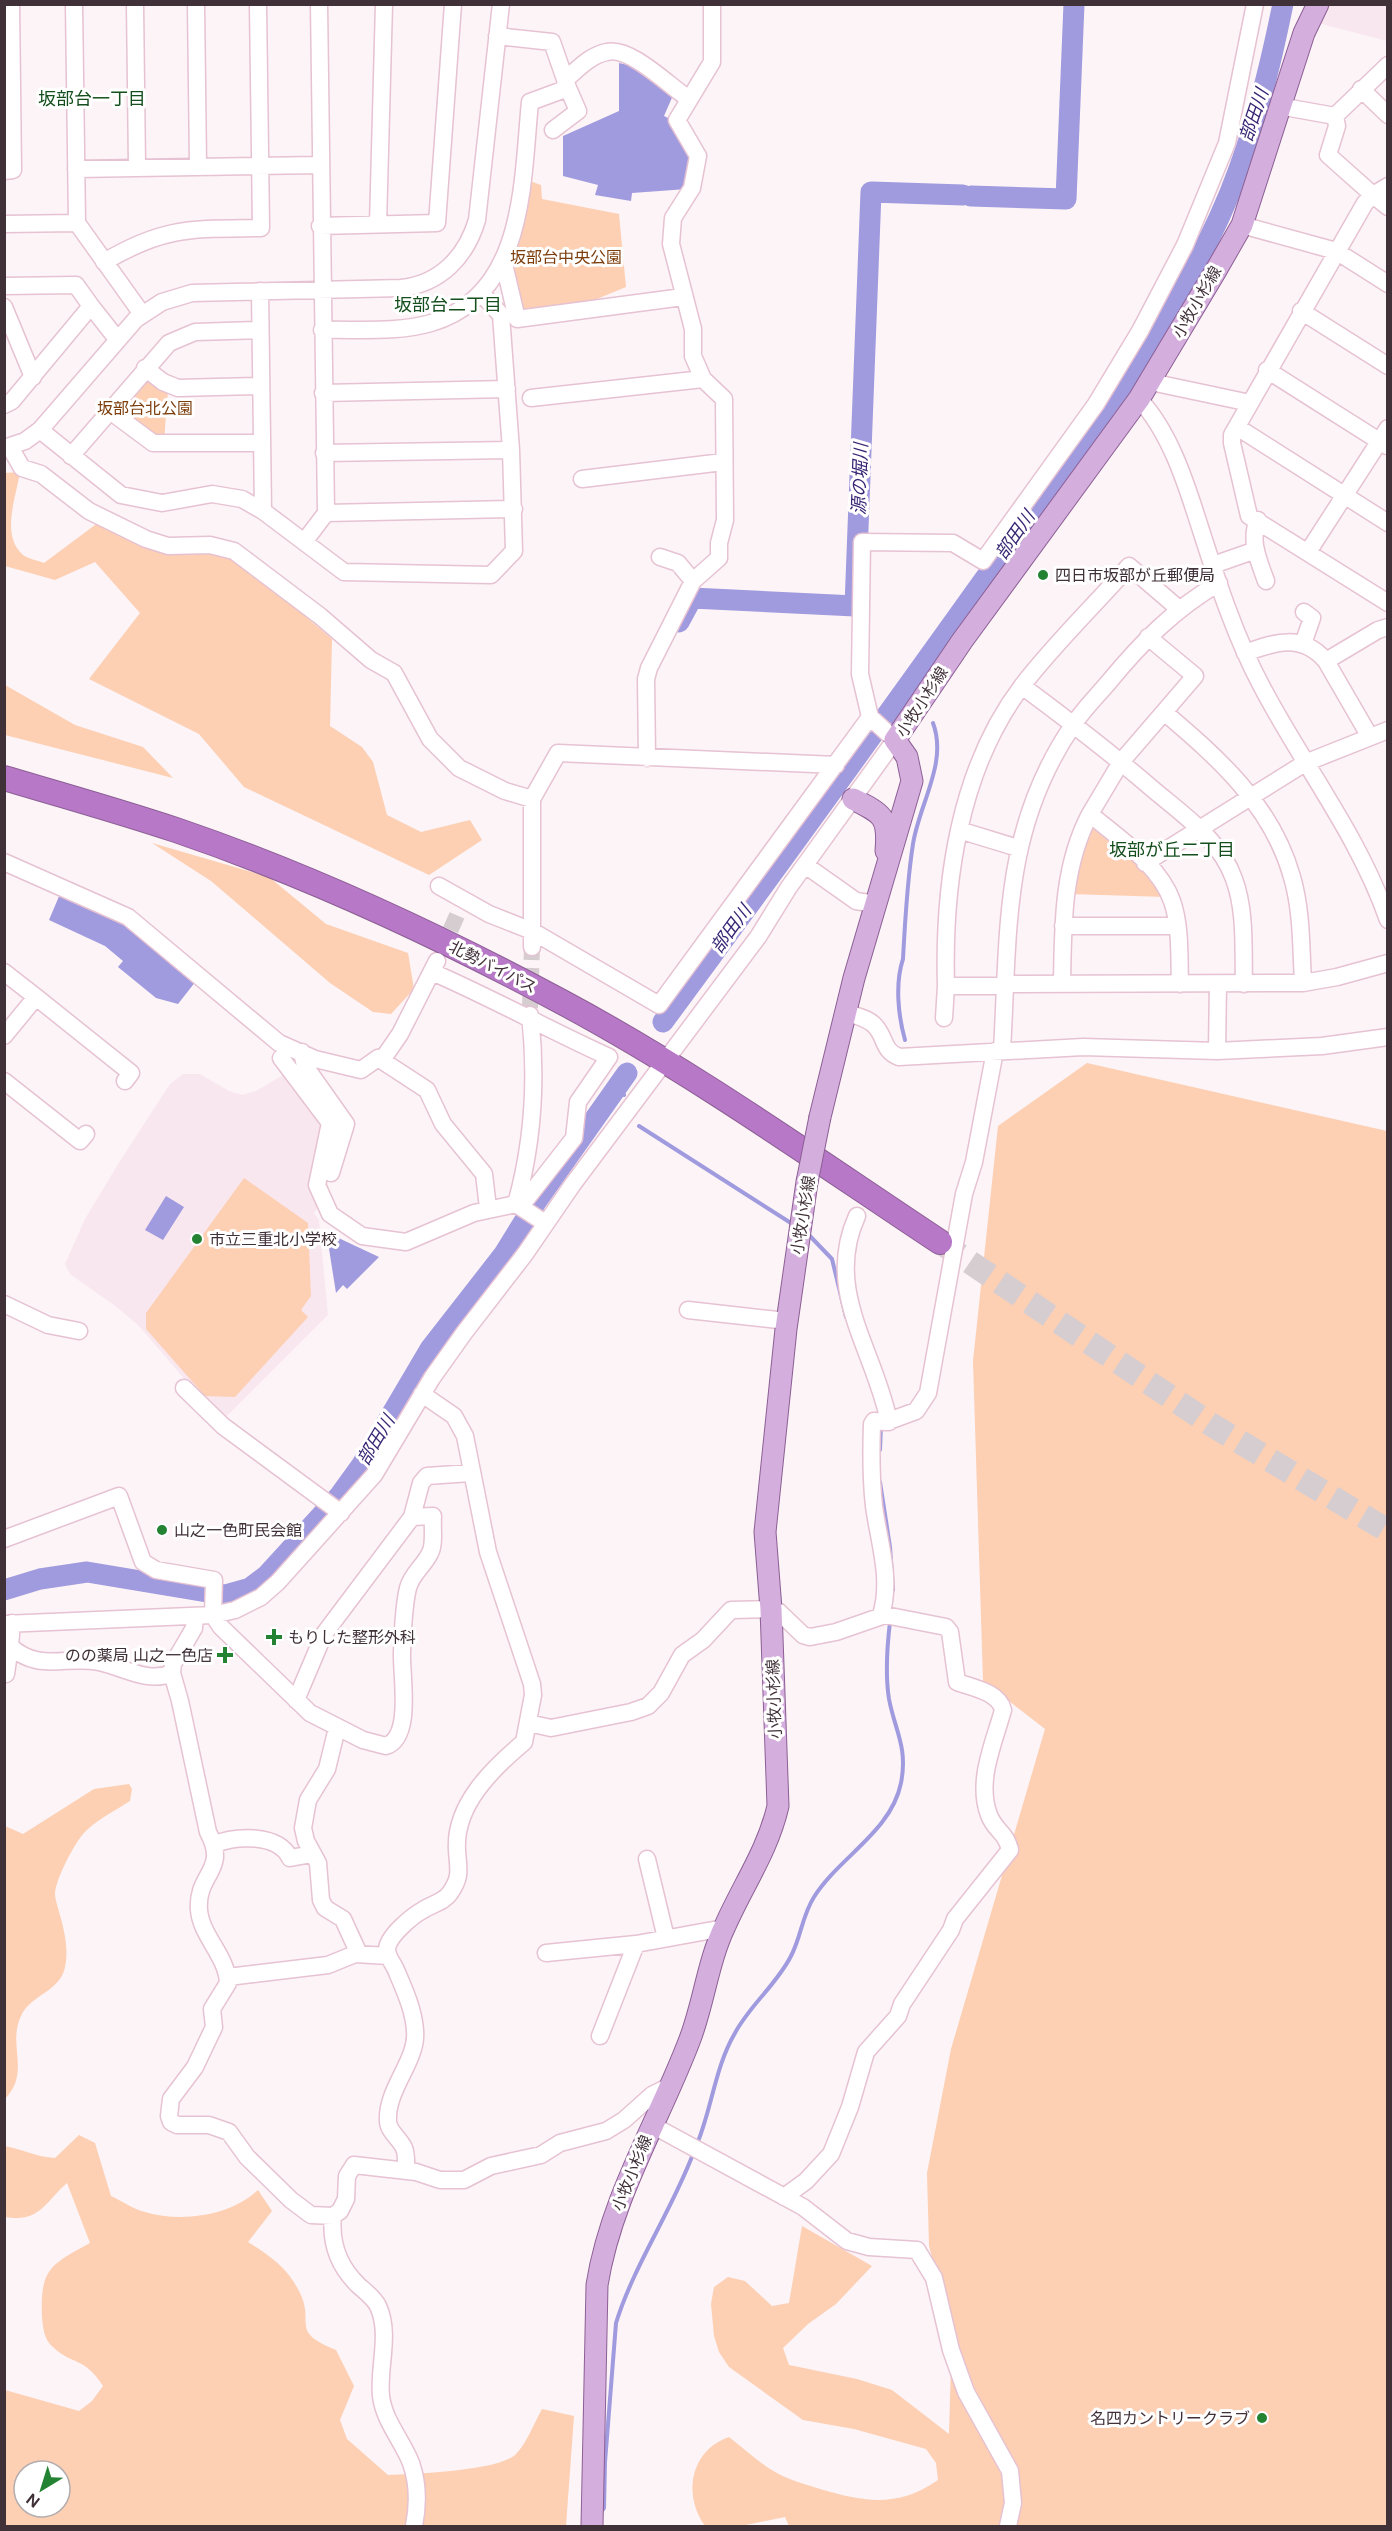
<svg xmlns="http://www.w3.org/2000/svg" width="1392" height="2531" viewBox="0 0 1392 2531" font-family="'DM Sans','Noto Sans JP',sans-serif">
<rect width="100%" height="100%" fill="#fcf4f7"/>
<!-- built -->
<path fill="#f9e7ef" d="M1329,5H1387V41L1318,23Z
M183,1074H200L229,1091L242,1095L256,1091L283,1075L292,1089L295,1087L322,1126L320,1204L314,1213L319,1220L328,1315L224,1419L199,1396L139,1326L118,1308L70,1274L65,1264L85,1219L120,1161L170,1084Z"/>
<!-- green -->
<path fill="#fdcfb3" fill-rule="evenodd" d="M527,180L541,185L542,199L619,214L626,287L575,308L519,314L509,261Z
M144,378L168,390L164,441L153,439L120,408Z
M20,472C16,497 1,535 22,554C27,559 37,560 44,563L99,522L237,558L332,639L330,726L362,747L373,762L387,815L421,832L470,820L482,840L429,875L244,787L199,734L89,679L140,613L95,562L55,580L5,566L4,473Z
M5,685L75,725L143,747L173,778L5,735Z
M1089,823L1152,874L1167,897L1069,894Z
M152,843L269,877L326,924L408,953L414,989L391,1014L373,1012L330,983L211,881Z
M1087,1063L1387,1131V2526H789L785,2517L741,2526H705C682,2494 691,2450 729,2437C746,2450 765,2469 785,2477C796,2482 809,2485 820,2489C864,2502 898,2508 938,2480L936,2463L926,2449L854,2429L803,2420L729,2367L719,2352L714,2336L711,2304L714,2287L728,2277L745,2281L772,2306L789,2303L802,2226L872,2266L836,2304L808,2324L783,2348L789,2365L857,2379L892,2390L949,2434L952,2332L929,2246L927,2173L951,2049L1045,1729L983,1681L973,1361L998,1126Z
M244,1178L308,1223L311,1296L301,1310L308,1317L235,1397L205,1396L146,1329V1313Z
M129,1784L132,1789L130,1801C116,1810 100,1818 88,1829C77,1837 55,1880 55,1894C55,1899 58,1907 59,1912C64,1928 69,1950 65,1967C60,1992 31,1994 21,2016C7,2045 31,2072 5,2099V1826L23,1834L94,1789Z
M79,2135L95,2143L111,2196C122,2201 133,2209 145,2212C181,2223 231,2216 258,2190L272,2211L248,2242C270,2256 288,2268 300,2293C315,2324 289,2331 336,2350L354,2386L340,2420L347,2439L388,2475C414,2474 500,2471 516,2454C527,2443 534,2423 542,2409L574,2416L566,2526H5V2390L79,2411L92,2401L103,2386C84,2356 73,2366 53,2347C44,2340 43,2328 42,2317C40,2269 50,2265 90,2243L67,2183C45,2202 40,2223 5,2217L4,2146C22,2149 36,2157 55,2158ZM24,2471H60V2507H24Z"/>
<!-- water -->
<path fill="#a09ade" d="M619,63L633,66L674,93L664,116L672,120L694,160L687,189L632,193L631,201L595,195L598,185L563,176V136L619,111Z
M60,894L123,922L196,981L178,1004L156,998L118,967L123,961L105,946L49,920Z
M166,1196L184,1207L163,1240L145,1230Z
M330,1234L379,1257L347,1289L343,1285L336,1293L327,1236Z"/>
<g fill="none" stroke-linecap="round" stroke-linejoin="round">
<!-- stream -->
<path stroke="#a09ade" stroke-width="4" d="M905,1040C898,1015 895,983 903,959C905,921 907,882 913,844C919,804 948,763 933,723
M619,1084L624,1095
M639,1126L794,1225
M808,1234L832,1259L846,1317
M880,1450L881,1425
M880,1482L890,1547L893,1590
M697,2144C712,2108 715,2067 735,2033C750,2005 777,1984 791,1956C801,1937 802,1916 814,1897C839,1857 891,1832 901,1783C908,1747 895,1731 889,1699C885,1674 887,1647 890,1622
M601,2512L604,2508L605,2462L616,2323C634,2265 671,2212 693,2154"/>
<!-- river -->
<path stroke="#a09ade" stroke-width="21" d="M971,196L1066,199L1074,4
M679,622L692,598L855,606L871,192L963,195
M663,1022C766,883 867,743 968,602C1056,479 1155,356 1219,218C1250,151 1268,77 1283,4
M4,1590L40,1579L87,1572L225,1595L250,1588L266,1576L340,1495L361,1466L430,1349L504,1254L536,1202L627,1073"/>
<!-- minor-tunnel -->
<path stroke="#d6cdd1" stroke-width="16" stroke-dasharray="16 8" stroke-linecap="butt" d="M441,952L458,913
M530,1008L532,947"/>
<!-- highway-tunnel -->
<path stroke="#d6cdd1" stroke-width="24" stroke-dasharray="24 12" stroke-linecap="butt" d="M940,1242L1212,1425L1388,1531"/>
<defs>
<path id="minor" d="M74,4L77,223L142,314
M135,4L137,167
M196,4L198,166
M565,80C577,70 590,55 607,52C630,46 669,86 689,99
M1361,89L1388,115
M1279,106L1335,116
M1335,116L1337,126L1328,155L1373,195L1365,203L1232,435V443L1249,516L1388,603
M1335,116L1388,65
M553,130L578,111L568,88
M76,169L320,165
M4,171L13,170L11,4
M1388,186L1373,195L1388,207
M4,224L77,223
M378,224L384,4
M1242,225L1336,251L1388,284
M320,226L437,223L453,4
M104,262C165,226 192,229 261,228L258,4
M501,265L505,268L517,319L683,297
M4,286L76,285L91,306L12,401L4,405
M260,291L263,511
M91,306L117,339
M4,307L33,377
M1301,311L1388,366
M322,330C357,329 397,333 431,323C526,295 522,181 530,102L568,88L552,42L497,36
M145,368L163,382L178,388L261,386
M1267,370L1387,446
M1151,382L1250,403
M323,393L507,389
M531,398L703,379
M1139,399C1169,431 1185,480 1198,521C1216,577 1234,635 1262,687C1303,765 1359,836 1388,920
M110,411L153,443H262
M1237,427L1388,523
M40,430L121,495L162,503L212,494L242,499L263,511L344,572L491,575L514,551L511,450L501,315L481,293
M10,447L22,468L41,474L89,511L146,539L168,546L210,545L234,551L320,616L371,660L394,673L430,739L459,768L505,791L532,799
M4,448L25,441L40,430L136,319L162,302L192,293L401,288C440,284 466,257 477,220L501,4
M324,453L511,450
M71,456L169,343L195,332L260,330
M582,479L723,462
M326,513L514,509
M1258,520C1249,541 1259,561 1266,581
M304,542L326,513L319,4
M1308,552L1388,428
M660,557L678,563L693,581
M1213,565L1256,550
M1303,644L1312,618L1304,612
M1245,653C1275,642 1302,633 1326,661L1378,630L1388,627
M1326,661L1370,737
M1022,686C1068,720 1112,754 1155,791C1185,816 1221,841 1234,879C1246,911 1243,950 1244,984
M1164,712C1218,758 1272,805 1292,877C1302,911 1301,948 1303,983
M647,758L646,679L649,668L693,581L719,558V543L725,520L724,399L703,379L693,356V329L671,244L673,218L692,188L698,156L677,120L712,62V4
M1090,814L1121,762L1195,676L1148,637
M959,830L1018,848
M4,862L128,917L279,1043L315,1059L361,1070L378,1058L427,1090L443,1124L484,1174L488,1208
M1145,863L1305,763L1388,730
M805,865L856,901L876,904
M439,886L489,914L532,931L659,1005L870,717
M1063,926H1177
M532,947V799L558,753L836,765
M4,972L36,997L4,1036
M432,972C492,998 549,1030 609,1057L578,1102L574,1138L521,1206
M1006,984L1303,983L1337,977L1388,963
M1062,984C1063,926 1062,867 1090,814C1118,838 1159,864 1172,901C1181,927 1179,957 1180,984
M1006,986H946C943,884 959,769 1022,686C1054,644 1094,606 1129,566L1179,609
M36,997L131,1073L125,1081
M845,1012C856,1016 869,1018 876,1027C886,1039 883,1051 899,1057L1083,1047L1217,1051L1322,1046L1388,1037
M944,1018L946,986
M1002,1050C1009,931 1002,829 1073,725C1083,710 1096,697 1108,683C1141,643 1174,609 1219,583
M1217,1051L1218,984
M302,1052L305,1066L346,1124L331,1173
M281,1058L330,1123L317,1185L330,1214L362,1236L406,1242L474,1213L516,1204L545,1223
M382,1060L400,1034L437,961
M4,1081L80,1141L86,1134
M516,1204C533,1143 537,1078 530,1015
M857,1216C823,1291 875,1350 889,1422
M4,1304L48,1325L79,1331
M688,1310L787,1321
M184,1388L223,1426L341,1513
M4,1539L119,1496L143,1562L156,1570L214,1580L213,1615L221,1627L310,1713L363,1740L386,1746C413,1737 401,1676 402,1652C403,1631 403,1609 408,1588C412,1573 424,1566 430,1553C435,1544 432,1527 433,1516L412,1517L421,1483L427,1476L471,1473
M881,1615C892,1579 879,1543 874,1506C871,1479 871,1451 872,1424L874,1421L886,1422L916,1411L928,1393L964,1194L974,1162L995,1051
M195,1616L194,1628L173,1664L172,1673L180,1701L208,1832C229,1871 196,1873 199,1910C201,1936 227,1956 228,1983L212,2009L214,2027L195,2067L171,2099L169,2116L171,2122L177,2125H209L229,2132L247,2157L291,2200L311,2215L333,2216L340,2211L346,2199L347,2176L354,2165L416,2172L440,2180H464L491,2166L541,2155L560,2143L606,2131L624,2120L652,2095L670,2086
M12,1623L10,1646C39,1673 67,1655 99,1662C123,1667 148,1684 172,1673
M4,1624L213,1615L235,1610L261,1597L278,1582L374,1475L432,1378L464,1333L525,1254L573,1184L758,937L789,887L895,740L870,717L860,674L862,542L953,543L983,561L1096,404L1140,331L1185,245L1227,143L1255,4
M6,1674L10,1646
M296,1700L324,1634L412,1517
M528,1723L551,1728L631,1712L648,1706L661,1693L682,1655L703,1640L731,1610L771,1609L779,1612L803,1635L810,1637L836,1632L885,1615L946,1627L950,1632L957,1682C973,1688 999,1692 1003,1710C994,1743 976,1781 989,1815C995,1831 1006,1832 1010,1850L955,1919L951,1930L902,2004L898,2016L866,2052L850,2107L831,2154L806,2181L784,2197
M337,1728L327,1769L308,1800L303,1828L306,1841L318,1863L321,1900L325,1908L343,1919L359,1954
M215,1844C236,1836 278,1833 290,1858L312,1854
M647,1859L666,1938
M546,1953L636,1944L724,1928
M228,1977L328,1965L355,1954L388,1956
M600,2036L636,1944
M652,2125L803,2207L847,2241L869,2247L917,2250L934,2278L951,2350L966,2392L1010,2471L1013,2503L1008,2526
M406,2171C406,2163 407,2155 404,2148C400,2139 388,2131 388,2121C386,2089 418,2060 415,2031C414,2010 404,1989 396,1970C393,1963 387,1957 387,1949C388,1936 412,1916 423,1910C432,1904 444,1902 450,1893C462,1876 458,1869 457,1850C454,1805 493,1768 524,1742L533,1695L532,1684L488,1552L465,1436L454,1416L422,1394
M333,2216C330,2244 339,2267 359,2286C366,2292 374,2298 378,2306C391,2334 378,2367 381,2396C384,2421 402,2440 411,2463C418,2483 418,2506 414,2526"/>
<path id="major" d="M853,799C883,814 889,817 886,851
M820,1117L854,978L912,781L907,757L895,740L962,641L1139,399L1215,272L1242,225L1304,33L1318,4
M592,2526L597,2285C611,2197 659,2121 690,2039C704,2002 708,1961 725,1926C743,1885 768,1850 778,1806L771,1609L765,1532L786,1329L807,1182"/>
<path id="highway" d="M4,778C62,795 119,811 176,830C308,875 439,936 562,1002C693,1072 816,1160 940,1242"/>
</defs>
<!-- minor casing -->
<use href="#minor" stroke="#e6c2d2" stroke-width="19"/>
<!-- major casing -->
<use href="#major" stroke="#8d5f95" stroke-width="23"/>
<!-- highway casing -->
<use href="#highway" stroke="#8d5f95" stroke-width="26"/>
<!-- minor -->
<use href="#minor" stroke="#fff" stroke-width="16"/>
<!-- major -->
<use href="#major" stroke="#d4aedd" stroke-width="21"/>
<!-- highway -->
<use href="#highway" stroke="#b778c7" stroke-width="24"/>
<defs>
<path id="major-bridge" d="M807,1182L820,1117"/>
</defs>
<!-- major-bridge casing -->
<use href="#major-bridge" stroke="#8d5f95" stroke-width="23" stroke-linecap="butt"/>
<!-- major-bridge -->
<use href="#major-bridge" stroke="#d4aedd" stroke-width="21"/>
</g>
<!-- markers -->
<g fill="#248233" stroke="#fff" stroke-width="2">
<circle cx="1043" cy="575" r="6"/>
<circle cx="197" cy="1239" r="6"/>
<circle cx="162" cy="1530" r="6"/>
<path d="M271 1628h6v6h6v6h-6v6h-6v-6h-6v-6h6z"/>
<path d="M222 1646h6v6h6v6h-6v6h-6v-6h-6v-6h6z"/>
<circle cx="1262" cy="2418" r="6"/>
</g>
<g text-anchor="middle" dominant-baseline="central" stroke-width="6" stroke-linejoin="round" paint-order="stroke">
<!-- park labels -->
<g font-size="16" fill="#7c3e0d" stroke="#fff">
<text x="566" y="257">坂部台中央公園</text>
<text x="145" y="408">坂部台北公園</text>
</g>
<!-- street labels -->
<g font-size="16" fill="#403138" stroke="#fff">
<text transform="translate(1197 302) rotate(-60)">小牧小杉線</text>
<text transform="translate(922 702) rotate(-57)">小牧小杉線</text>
<text transform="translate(493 967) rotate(27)">北勢バイパス</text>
<text transform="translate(803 1215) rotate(-81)">小牧小杉線</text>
<text transform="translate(774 1699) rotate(-92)">小牧小杉線</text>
<text transform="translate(632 2173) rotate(-68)">小牧小杉線</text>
</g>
<!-- poi labels -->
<g font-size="16" fill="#403138" stroke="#fff" text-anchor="start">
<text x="1055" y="575">四日市坂部が丘郵便局</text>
<text x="209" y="1239">市立三重北小学校</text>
<text x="174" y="1530">山之一色町民会館</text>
<text x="288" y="1637">もりした整形外科</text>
<text x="213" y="1655" text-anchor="end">のの薬局 山之一色店</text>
<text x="1250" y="2418" text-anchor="end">名四カントリークラブ</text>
</g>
<!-- neighbourhood labels -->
<g font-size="18" fill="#144f1d" stroke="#fff">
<text x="92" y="99">坂部台一丁目</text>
<text x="448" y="305">坂部台二丁目</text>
<text x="1172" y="850">坂部が丘二丁目</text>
</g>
<!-- water labels -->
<g font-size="18" font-style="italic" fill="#382675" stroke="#fff">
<text transform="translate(1254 115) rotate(-71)">部田川</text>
<text transform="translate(860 479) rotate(-88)">源の堀川</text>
<text transform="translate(1015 535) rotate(-55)">部田川</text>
<text transform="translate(731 929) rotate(-54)">部田川</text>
<text transform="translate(376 1440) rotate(-59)">部田川</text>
</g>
</g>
<!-- border -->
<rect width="1392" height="2531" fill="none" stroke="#403138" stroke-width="12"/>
<!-- north arrow -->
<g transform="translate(42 2489) rotate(218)"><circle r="28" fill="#ffffff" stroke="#b3adaf" stroke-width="1.5"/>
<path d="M0-4.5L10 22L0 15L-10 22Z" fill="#248233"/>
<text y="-9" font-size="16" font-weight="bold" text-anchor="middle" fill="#403138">N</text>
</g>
</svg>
